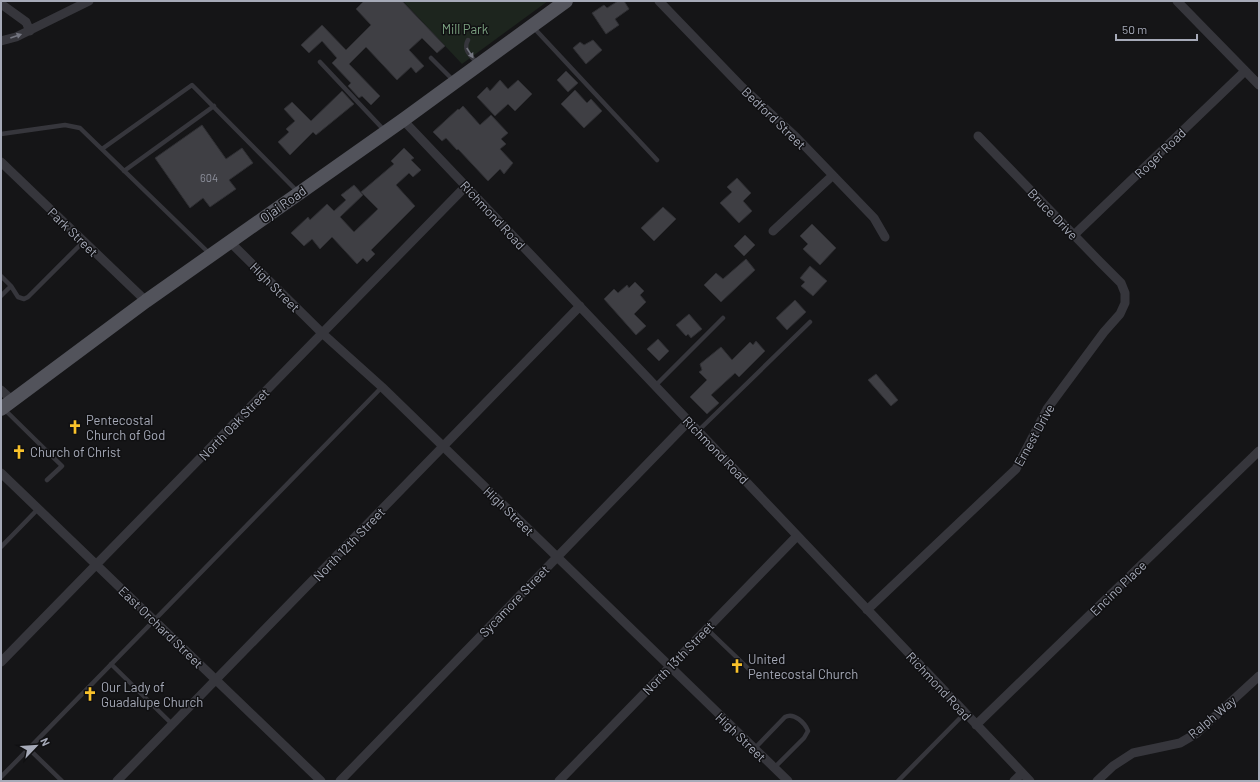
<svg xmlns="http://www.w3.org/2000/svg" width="1260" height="782" viewBox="0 0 1260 782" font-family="Barlow,sans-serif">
<rect width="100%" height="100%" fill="#151517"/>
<!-- green -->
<path fill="#1d251e" d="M403,1H548L462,64Z"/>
<!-- building -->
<path fill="#3f3f44" stroke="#2f2f33" d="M364,1H402L445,46L437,53L422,38L409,50L424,66L416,73L411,67L397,80L366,47L349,64L380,96L371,105L362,96L359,98L348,86L351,83L332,63L337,58L322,41L309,53L301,45L322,25L346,50L371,25L356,9Z
M618,1H624L629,9L615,19L619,25L606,34L592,13L604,5L607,8Z
M593,40L602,50L586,64L573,48L580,42L584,45Z
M566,71L578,83L568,92L557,80Z
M500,80L508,89L518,80L532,94L515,111L508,104L495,116L477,97L487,87L490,91Z
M575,90L587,103L591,99L602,111L584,128L561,104Z
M342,91L354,104L316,135L313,132L290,155L278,142L289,132L286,129L295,121L284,109L292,102L311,121Z
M463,106L480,125L491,115L508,133L501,139L506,144L500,149L513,163L504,174L500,169L488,181L458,149L457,150L446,138L442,141L433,132L458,109L459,110Z
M202,125L226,159L242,148L253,163L229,180L236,189L210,207L203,198L190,208L155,158Z
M404,148L414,158L411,160L421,170L413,177L409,173L396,185L415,206L371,250L375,254L367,262L363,258L357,264L332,237L320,249L312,239L304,246L291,233L308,217L310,220L327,204L334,211L346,200L341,195L354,185L363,195L340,217L354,232L378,209L361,192L394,164L391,161Z
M737,178L751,193L743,201L752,211L739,223L720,203L732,192L727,187Z
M663,207L676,219L654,241L641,228Z
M812,224L836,248L820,265L803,249L808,244L800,236Z
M745,235L755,245L744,256L734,246Z
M746,259L755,270L721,302L704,285L716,273L723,279Z
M810,266L827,281L813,296L801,286L805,282L800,278Z
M635,282L644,291L640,295L646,302L634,314L646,326L636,335L604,299L614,289L618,293L627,285L629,288Z
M795,300L806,312L787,330L776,318Z
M689,314L702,329L691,338L688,334L686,336L676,325Z
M658,339L669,351L659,361L647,349Z
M756,341L765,351L739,377L735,373L711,395L719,403L707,414L690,397L707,380L699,372L702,370L700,364L721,347L732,360L750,342L753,345Z
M876,374L898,400L891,406L868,380Z"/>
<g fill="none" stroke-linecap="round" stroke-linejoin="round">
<!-- service -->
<path stroke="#36363c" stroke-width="4.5" d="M533,27L657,160
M468,40C462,50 472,57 478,64
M431,58L454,81
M320,62L384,130
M1,134L65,125L80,128L209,253
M102,149L192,85L298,192
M124,171L214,106
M1,276L11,286L18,297L24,299L28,297L83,242
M1,296L11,286
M655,386L723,318
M4,409L62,466L47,480
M698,431L810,322
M1,547L38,509
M706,628L754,674
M111,664L173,725
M29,749L62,781
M754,749L785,717C794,712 805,723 808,731L804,738L774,768
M1,777L382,387
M898,781L965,713"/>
<!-- minor -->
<path stroke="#36363c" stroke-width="9" d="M659,1L742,87L796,137L874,218L885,237
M1177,1L1259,85
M1,4L26,22L30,31
M1,41L16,37L89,1
M403,120L1030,781
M1,162L146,301
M773,231L832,176
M1074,235L1245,71
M230,242L322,333L382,387L788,781
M1,390L13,401
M1,473L321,781
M867,610L1016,469L1047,409L1104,332L1120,314L1125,303V293L1121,283L1100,262L978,136
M1,662L466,186
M976,725L1259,451
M117,781L580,306
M340,781L688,422
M559,781L797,536
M1014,781L1022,773
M1097,781L1113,766L1133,753L1180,743L1197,733L1259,676"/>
<!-- primary -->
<path stroke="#52535b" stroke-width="14" d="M1,409L146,301L403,120L566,1"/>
</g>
<!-- one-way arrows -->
<defs><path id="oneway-solid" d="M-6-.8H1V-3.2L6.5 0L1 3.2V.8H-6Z"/></defs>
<g fill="#747680">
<use href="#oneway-solid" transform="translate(16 36) rotate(-19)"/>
<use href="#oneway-solid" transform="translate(470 53) rotate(57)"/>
</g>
<!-- icons -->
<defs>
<symbol id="church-bare" viewBox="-9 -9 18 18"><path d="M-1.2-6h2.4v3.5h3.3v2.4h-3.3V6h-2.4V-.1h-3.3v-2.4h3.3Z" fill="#f9c22b" stroke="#101012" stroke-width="2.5" paint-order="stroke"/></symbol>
</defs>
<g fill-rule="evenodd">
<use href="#church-bare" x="65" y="417" width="20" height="20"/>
<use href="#church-bare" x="9" y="442" width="20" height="20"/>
<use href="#church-bare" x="727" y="656" width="20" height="20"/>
<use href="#church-bare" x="80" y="684" width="20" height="20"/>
</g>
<g text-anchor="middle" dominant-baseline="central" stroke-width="3" stroke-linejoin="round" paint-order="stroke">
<!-- number labels -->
<g font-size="11" fill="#8c8f9b">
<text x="209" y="177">604</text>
</g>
<!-- park labels -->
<g font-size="13" fill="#7ca382" stroke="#101012">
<text x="465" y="29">Mill Park</text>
</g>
<!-- street labels -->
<g font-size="13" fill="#a6aab8" stroke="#101012">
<text transform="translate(774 118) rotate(44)">Bedford Street</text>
<text transform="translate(1160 153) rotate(-44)">Roger Road</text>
<text transform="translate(283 204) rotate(-35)">Ojai Road</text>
<text transform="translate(1053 214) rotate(46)">Bruce Drive</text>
<text transform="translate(493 215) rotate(47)">Richmond Road</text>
<text transform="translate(73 232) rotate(44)">Park Street</text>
<text transform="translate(275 287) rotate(45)">High Street</text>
<text transform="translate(234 424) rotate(-46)">North Oak Street</text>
<text transform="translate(1034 435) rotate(-61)">Ernest Drive</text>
<text transform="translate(716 450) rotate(46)">Richmond Road</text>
<text transform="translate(509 511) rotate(44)">High Street</text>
<text transform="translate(349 544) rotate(-46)">North 12th Street</text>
<text transform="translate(1118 588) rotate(-44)">Encino Place</text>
<text transform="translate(514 601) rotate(-46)">Sycamore Street</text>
<text transform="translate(161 627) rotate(44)">East Orchard Street</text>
<text transform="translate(678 658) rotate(-46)">North 13th Street</text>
<text transform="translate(939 686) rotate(47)">Richmond Road</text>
<text transform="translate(1212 717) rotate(-40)">Ralph Way</text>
<text transform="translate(741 737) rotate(44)">High Street</text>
</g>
<!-- poi labels -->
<g font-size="13" fill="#a6aab8" stroke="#101012" text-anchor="start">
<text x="86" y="420">Pentecostal<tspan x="86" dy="15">Church of God</tspan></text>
<text x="30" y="452">Church of Christ</text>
<text x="748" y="659">United<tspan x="748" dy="15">Pentecostal Church</tspan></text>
<text x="101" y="687">Our Lady of<tspan x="101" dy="15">Guadalupe Church</tspan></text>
</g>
</g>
<!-- border -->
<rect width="1260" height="782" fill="none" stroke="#a6aab8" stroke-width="4"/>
<!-- north arrow -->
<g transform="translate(36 746) rotate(65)" stroke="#101012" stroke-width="3" paint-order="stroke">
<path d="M0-3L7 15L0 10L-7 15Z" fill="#a6aab8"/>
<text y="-6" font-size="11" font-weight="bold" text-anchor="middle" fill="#a6aab8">N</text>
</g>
<!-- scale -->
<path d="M1116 34v6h81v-6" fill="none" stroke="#a6aab8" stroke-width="2"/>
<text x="1122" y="34" font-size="12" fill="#a6aab8" stroke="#101012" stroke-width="3" paint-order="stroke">50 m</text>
</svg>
